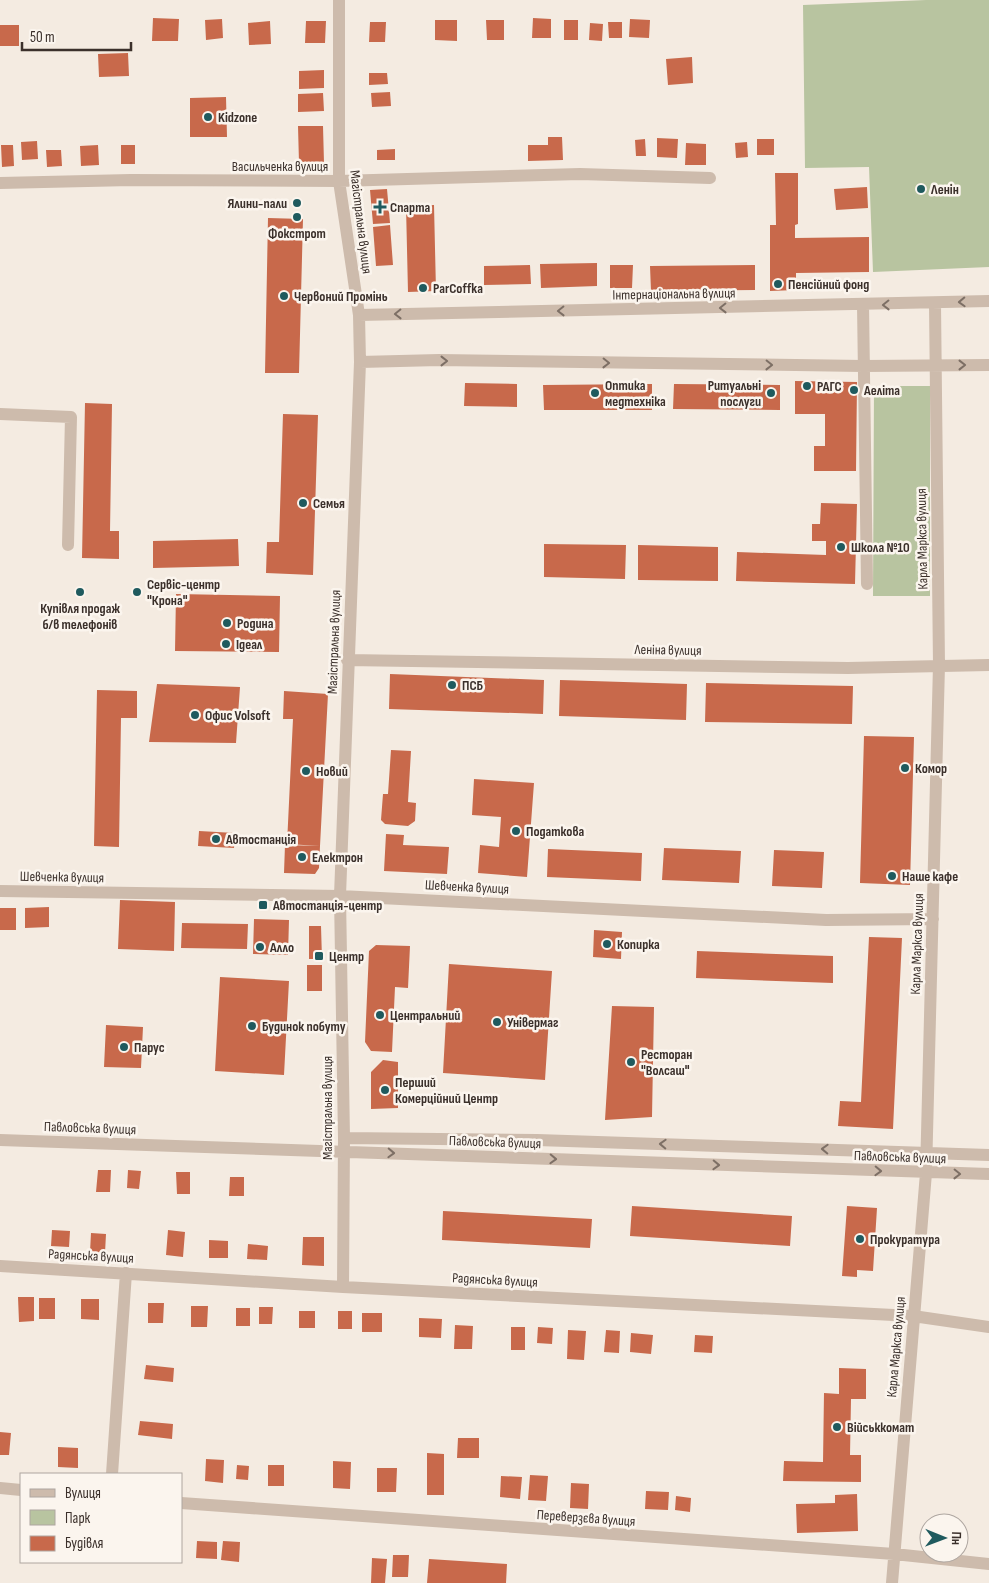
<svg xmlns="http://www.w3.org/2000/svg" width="989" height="1583" viewBox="0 0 989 1583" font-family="'Sofia Sans Condensed',sans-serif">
<rect width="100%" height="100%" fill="#f4ebe1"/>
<!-- green -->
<path fill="#b8c4a0" d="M926,0H989V267L873,272L869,167L805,168L803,5Z
M874,386H930V596H873Z"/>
<!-- building -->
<path fill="#c8694b" d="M153,18L179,19L178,41H152Z
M533,18L551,19V38H532Z
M222,19L223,38L206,40L205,20Z
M630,19L650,20L649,38L629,37Z
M435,20H457V41L435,40Z
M486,20H504V40H487Z
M564,20H578V40H564Z
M270,21L271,44L249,45L248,23Z
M306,21H326L325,43H305Z
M370,22H386L385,42H369Z
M608,22H622V38H609Z
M590,23L603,24L602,41L589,40Z
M0,25H19V46H0Z
M128,53L129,76L99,77L98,54Z
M692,57L693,83L668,85L666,59Z
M324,70V88L299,89V71Z
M369,73H387L388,84L369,85Z
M390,92L391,106L372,107L371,93Z
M323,93L324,111L298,112V94Z
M226,97L227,137H190V98Z
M298,126H323L324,163H299Z
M548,137H562L563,160L528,161V145H548Z
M657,138L678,139L677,158L657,157Z
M645,139L646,156H636L635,140Z
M757,139H774V155H757Z
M37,141L38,159L22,160L21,142Z
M747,142L748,157L736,158L735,143Z
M686,143L706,144V165H685Z
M1,145H13L14,166L2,167Z
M98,145L99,165L81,166L80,146Z
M121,145H135V164H121Z
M395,149V160H377V150Z
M46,150H61L62,166L47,167Z
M775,173H798V224L795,225V238L869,237V272L796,273V290L770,291V225H776Z
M867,187L868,208L836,210L834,189Z
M387,189L390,223L373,224L370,190Z
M434,205L436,291L408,292L406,206Z
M268,218L303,219L299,373H265Z
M390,225L393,265L376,266L373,227Z
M597,263V286L541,288L540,264Z
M530,265L531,284L484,285V266Z
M610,265H633L632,288H610Z
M755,265V290L651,291L650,266Z
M795,381L857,382L856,471H814V446H825V414H795Z
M465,383L517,384V407L464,406Z
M652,384V410H544L543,385Z
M674,384L780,385V410L673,409Z
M85,403L112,404L110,531H119V559L82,558Z
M283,414L318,415L313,575L266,573L267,542H279Z
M821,503L857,504L855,584L736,581L737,552L826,555V541H812V524H820Z
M238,539L239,566L153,568V541Z
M544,544L626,545L625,579L544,577Z
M638,545L718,547V581L638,580Z
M176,594L280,596L279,652L175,651Z
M390,674L544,680L543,714L389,709Z
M560,680L687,684L686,720L559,716Z
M706,683L853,686L852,724L705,722Z
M157,684L240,687L236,743L149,742Z
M97,690L137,691V718H121L119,847L94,846Z
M284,691L328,694L320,846L287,844L293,719H283Z
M864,736L914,737L910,885L860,883Z
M391,750L411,751L408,802L416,803L415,821L408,826L385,824L381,820L383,794H388Z
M474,779L534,783L527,877L478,873L480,845L499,847L501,817L472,815Z
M199,831L235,833L234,848L198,846Z
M386,834L404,835L403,845L449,847L447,874L384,871Z
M285,845L320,846L319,868L315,874L284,873Z
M664,848L741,851L739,883L662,880Z
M548,849L642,853L641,881L547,877Z
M774,850L824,852L822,888L772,886Z
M120,900L175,902L174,951L118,949Z
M49,907V927L25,928V908Z
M0,908H16V930H0Z
M254,919L289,920L288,955L253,954Z
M182,923L248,924L247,949L181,948Z
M309,926H321L322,959H309Z
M594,930L622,932L621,959L593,957Z
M869,937L902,938L893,1129L838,1126L840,1101L861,1102Z
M376,945L410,946L408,988L395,987L392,1052L371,1051L365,1042L369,951Z
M697,951L833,956V983L696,978Z
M449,964L552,971L545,1080L443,1073Z
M307,965H322V991H307Z
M220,977L289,981L284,1075L215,1071Z
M612,1006L654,1007L652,1117L605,1120Z
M106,1025L143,1027L141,1068L104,1067Z
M383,1060L398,1062V1108L371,1109V1072Z
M98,1170H111L110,1192H96Z
M128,1170L141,1171L139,1189L127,1188Z
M176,1172H190V1194H177Z
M230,1177H244V1196H229Z
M632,1206L792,1216L790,1246L630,1236Z
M847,1206L877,1208L873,1271L857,1270V1277L842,1276Z
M443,1211L592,1219L590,1248L442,1240Z
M52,1230L70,1231L69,1247L51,1246Z
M168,1230L185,1232L183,1257L166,1255Z
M91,1233L106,1234L105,1253L90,1252Z
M303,1237H324V1266L302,1265Z
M209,1240L228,1241V1258H209Z
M248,1244L268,1246L267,1260L247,1259Z
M18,1297H34V1321L19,1322Z
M39,1298H55V1319H39Z
M81,1299H99V1320L81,1319Z
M148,1303H164L163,1323H148Z
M191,1306H208L207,1327H191Z
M259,1307H273L272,1324H259Z
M236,1308H250V1326H236Z
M299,1311H315V1328H299Z
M338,1311H352V1329H338Z
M362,1313H382V1332H362Z
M419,1318L442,1319L441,1338L419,1337Z
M455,1325L473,1326L472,1349H454Z
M511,1327H525V1350H511Z
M538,1327L553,1328L552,1344L537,1343Z
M568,1330L586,1331L584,1360L567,1359Z
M606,1330L620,1331L619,1353L604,1352Z
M631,1333L653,1335L651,1354L630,1352Z
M695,1335L713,1336L712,1353L694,1352Z
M146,1365L174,1368L173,1382L144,1379Z
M839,1368L866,1369V1399H851L850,1455H861V1482L783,1481L784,1461L823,1462L824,1393L839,1394Z
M140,1421L173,1424L172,1439L138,1435Z
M0,1432L11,1433L9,1455H0Z
M458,1438H479V1458H457Z
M58,1447L78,1448V1468L58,1467Z
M427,1453L444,1454V1495H427Z
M206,1459L224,1460L223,1483L205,1481Z
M333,1461L351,1462L350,1489L333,1488Z
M237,1465L249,1466L248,1480L236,1479Z
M268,1465H284V1486H268Z
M377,1468H397L396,1492H377Z
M530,1475L548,1476L546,1501L528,1500Z
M501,1476L522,1477L520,1499L500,1497Z
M571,1483L589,1484L588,1509L570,1508Z
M646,1491L669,1492L668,1510L645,1509Z
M857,1494L858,1531L797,1533L796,1504L835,1503V1495Z
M676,1496L691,1498L690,1512L675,1510Z
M197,1541L217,1542V1559L196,1558Z
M223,1541L240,1542L239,1562L221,1560Z
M393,1555H409L408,1577H392Z
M372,1558L387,1559L385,1583H371Z
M429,1559L507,1564L506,1583H427Z"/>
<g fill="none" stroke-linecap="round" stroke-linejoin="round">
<!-- minor -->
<path stroke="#cdbbac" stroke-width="12" d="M339,0V181L359,315L360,362L340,896L344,1138L343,1287
M0,183L131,180L339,181L580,174L710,178
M863,305L867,584
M359,315L989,301
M360,362L439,360L863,366L989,365
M0,414L71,417L68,545
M347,660L848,668L989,665
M0,891L340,896L826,920L933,919
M344,1138L537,1140L989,1155
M0,1140L989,1174
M0,1266L343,1287L913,1316L989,1327
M112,1474L126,1273
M0,1488L21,1490
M181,1503L894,1554L989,1564
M892,1583L926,1173L939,665L935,304"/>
</g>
<!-- one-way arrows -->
<defs><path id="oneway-chevron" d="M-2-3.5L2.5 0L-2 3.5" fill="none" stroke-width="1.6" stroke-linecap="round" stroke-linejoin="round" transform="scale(1.25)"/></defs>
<g stroke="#7d6f65">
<use href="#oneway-chevron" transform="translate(962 302) rotate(178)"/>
<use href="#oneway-chevron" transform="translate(886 305) rotate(179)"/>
<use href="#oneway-chevron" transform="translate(723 308) rotate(179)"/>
<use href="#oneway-chevron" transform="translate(561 311) rotate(179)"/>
<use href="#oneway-chevron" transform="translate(398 314) rotate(179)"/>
<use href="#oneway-chevron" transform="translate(444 361)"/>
<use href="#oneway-chevron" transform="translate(606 363) rotate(1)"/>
<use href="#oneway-chevron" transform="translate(769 365) rotate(1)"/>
<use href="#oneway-chevron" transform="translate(962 365)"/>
<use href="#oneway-chevron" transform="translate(663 1144) rotate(-178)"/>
<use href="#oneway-chevron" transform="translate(825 1149) rotate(-178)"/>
<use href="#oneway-chevron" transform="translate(391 1153) rotate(2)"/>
<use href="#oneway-chevron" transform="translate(553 1159) rotate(2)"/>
<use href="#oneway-chevron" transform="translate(716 1165) rotate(2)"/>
<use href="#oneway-chevron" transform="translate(878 1171) rotate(2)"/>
<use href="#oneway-chevron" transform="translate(957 1174) rotate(1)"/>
</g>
<!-- markers -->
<g fill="#1f5a5e" stroke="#fbf5ee" stroke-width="2">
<circle cx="208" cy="117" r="5"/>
<circle cx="921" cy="189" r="5"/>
<circle cx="297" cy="203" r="5"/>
<path d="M377.5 199.5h5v5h5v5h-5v5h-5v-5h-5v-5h5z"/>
<circle cx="297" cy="217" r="5"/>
<circle cx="778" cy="284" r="5"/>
<circle cx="423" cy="288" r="5"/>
<circle cx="284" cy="296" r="5"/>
<circle cx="807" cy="386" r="5"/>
<circle cx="854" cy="390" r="5"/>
<circle cx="595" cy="393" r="5"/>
<circle cx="771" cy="393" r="5"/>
<circle cx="303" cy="503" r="5"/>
<circle cx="841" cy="547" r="5"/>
<circle cx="80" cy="592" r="5"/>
<circle cx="137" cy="592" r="5"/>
<circle cx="227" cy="623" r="5"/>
<circle cx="226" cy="644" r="5"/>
<circle cx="452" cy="685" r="5"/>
<circle cx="195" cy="715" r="5"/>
<circle cx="905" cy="768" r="5"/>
<circle cx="306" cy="771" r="5"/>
<circle cx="516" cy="831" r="5"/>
<circle cx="216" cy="839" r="5"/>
<circle cx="302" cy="857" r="5"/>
<circle cx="892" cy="876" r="5"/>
<rect x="258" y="900" width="10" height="10" rx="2.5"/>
<circle cx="607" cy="944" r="5"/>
<circle cx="260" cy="947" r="5"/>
<rect x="314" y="951" width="10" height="10" rx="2.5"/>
<circle cx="380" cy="1015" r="5"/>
<circle cx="497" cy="1022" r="5"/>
<circle cx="252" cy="1026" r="5"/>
<circle cx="124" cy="1047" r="5"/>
<circle cx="631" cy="1062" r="5"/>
<circle cx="385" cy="1090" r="5"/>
<circle cx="860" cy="1239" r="5"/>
<circle cx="837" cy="1427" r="5"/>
</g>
<g text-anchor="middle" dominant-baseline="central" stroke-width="5" stroke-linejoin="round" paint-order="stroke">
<!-- poi labels -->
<g font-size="14" font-weight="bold" fill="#3b302b" stroke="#fbf5ee" text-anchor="start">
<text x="218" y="117">Kidzone</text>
<text x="931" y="189">Ленін</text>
<text x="287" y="203" text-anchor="end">Ялини-пали</text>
<text x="390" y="207">Спарта</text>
<text x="297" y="233" text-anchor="middle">Фокстрот</text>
<text x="788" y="284">Пенсійний фонд</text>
<text x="433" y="288">ParCoffka</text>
<text x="294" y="296">Червоний Промінь</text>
<text x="605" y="385">Оптика<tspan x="605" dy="16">медтехніка</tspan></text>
<text x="761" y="385" text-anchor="end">Ритуальні<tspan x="761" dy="16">послуги</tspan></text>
<text x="817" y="386">РАГС</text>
<text x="864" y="390">Аеліта</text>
<text x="313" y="503">Семья</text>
<text x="851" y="547">Школа №10</text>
<text x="147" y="584">Сервіс-центр<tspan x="147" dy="16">"Крона"</tspan></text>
<text x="80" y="608" text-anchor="middle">Купівля продаж<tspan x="80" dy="16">б/в телефонів</tspan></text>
<text x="237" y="623">Родина</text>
<text x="236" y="644">Ідеал</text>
<text x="462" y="685">ПСБ</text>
<text x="205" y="715">Офис Volsoft</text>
<text x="915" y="768">Комор</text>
<text x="316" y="771">Новий</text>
<text x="526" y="831">Податкова</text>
<text x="226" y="839">Автостанція</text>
<text x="312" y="857">Електрон</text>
<text x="902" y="876">Наше кафе</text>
<text x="273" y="905">Автостанція-центр</text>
<text x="617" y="944">Копирка</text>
<text x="270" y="947">Алло</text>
<text x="329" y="956">Центр</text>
<text x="390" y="1015">Центральний</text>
<text x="507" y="1022">Універмаг</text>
<text x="262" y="1026">Будинок побуту</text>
<text x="134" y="1047">Парус</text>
<text x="641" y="1054">Ресторан<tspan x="641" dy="16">"Волсаш"</tspan></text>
<text x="395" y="1082">Перший<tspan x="395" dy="16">Комерційний Центр</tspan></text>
<text x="870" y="1239">Прокуратура</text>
<text x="847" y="1427">Військкомат</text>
</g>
<!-- street labels -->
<g font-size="14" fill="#3b302b" stroke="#fbf5ee">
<text x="280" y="166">Васильченка вулиця</text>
<text transform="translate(361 222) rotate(83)">Магістральна вулиця</text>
<text transform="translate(674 294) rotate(-1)">Інтернаціональна вулиця</text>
<text transform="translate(922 539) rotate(-91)">Карла Маркса вулиця</text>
<text transform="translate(334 642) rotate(-88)">Магістральна вулиця</text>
<text transform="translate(668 650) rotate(1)">Леніна вулиця</text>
<text transform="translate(62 877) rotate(1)">Шевченка вулиця</text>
<text transform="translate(467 887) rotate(3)">Шевченка вулиця</text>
<text transform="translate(917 944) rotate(-88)">Карла Маркса вулиця</text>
<text transform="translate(327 1108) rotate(-90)">Магістральна вулиця</text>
<text transform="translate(90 1128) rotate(2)">Павловська вулиця</text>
<text transform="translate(495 1142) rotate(2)">Павловська вулиця</text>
<text transform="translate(900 1157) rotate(2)">Павловська вулиця</text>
<text transform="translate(91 1256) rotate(3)">Радянська вулиця</text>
<text transform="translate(495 1280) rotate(3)">Радянська вулиця</text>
<text transform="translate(896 1347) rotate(-85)">Карла Маркса вулиця</text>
<text transform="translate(586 1518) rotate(4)">Переверзєва вулиця</text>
</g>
</g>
<!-- legend -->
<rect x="20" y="1473" width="162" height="90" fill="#fbf5ee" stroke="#aea6a0"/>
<rect x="30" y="1489" width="25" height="8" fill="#cdbbac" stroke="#aea6a0"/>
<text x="65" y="1498" font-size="15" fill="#3b302b">Вулиця</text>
<rect x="30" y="1510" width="25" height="15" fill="#b8c4a0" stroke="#aea6a0"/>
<text x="65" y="1523" font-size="15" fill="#3b302b">Парк</text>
<rect x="30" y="1536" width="25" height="15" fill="#c8694b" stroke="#aea6a0"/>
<text x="65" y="1548" font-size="15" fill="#3b302b">Будівля</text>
<!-- north arrow -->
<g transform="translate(944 1538) rotate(91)"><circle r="24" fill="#fbf5ee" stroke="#aea6a0"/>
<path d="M0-4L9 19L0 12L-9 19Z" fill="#1f5a5e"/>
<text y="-8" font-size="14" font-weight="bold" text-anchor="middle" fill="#3b302b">Пн</text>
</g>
<!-- scale -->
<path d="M22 42v8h109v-8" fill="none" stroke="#3b302b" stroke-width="2.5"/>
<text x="30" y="42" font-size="15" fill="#3b302b" stroke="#fbf5ee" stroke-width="4" paint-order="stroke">50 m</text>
</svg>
